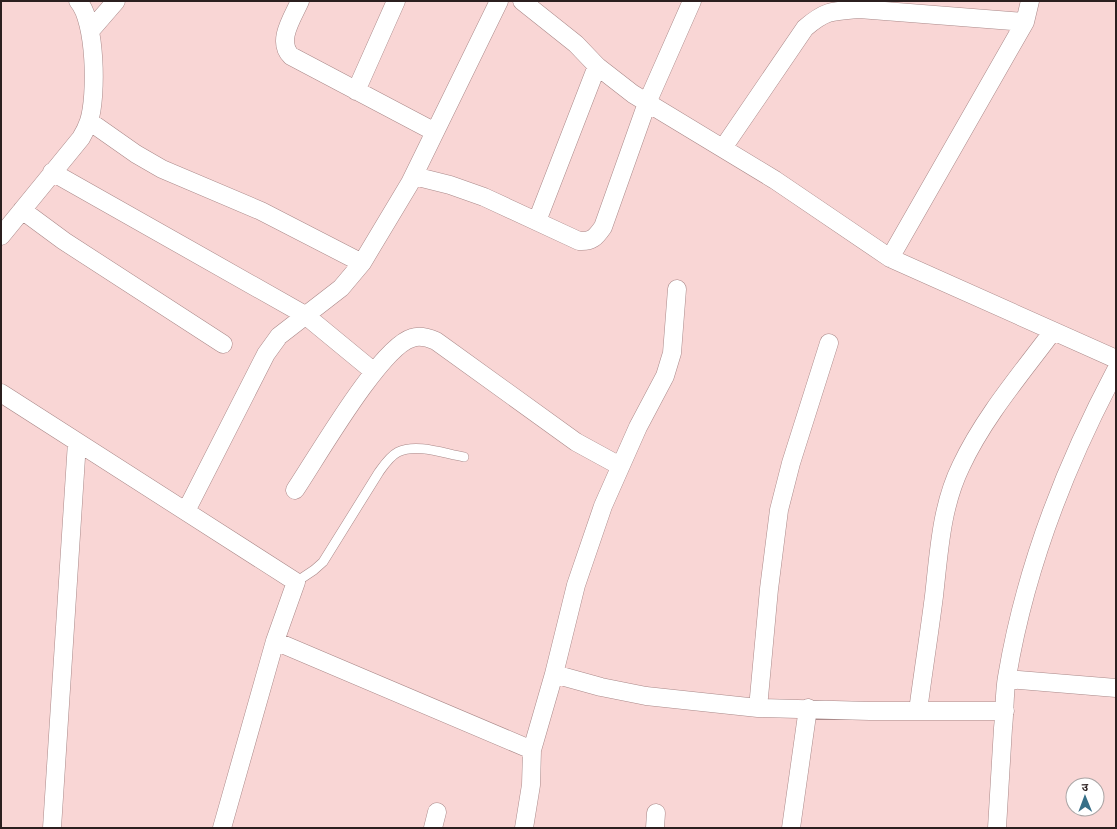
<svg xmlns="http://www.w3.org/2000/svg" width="1117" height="829" viewBox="0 0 1117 829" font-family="'Roboto Serif','Noto Sans Devanagari',serif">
<rect width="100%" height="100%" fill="#f9d6d5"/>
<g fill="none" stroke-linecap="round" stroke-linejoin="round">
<defs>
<path id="lane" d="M296,582L314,570L323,562L379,472C384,465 390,456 398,452C417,443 445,454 464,457"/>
<path id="street" d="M300,1C293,17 276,41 291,56L435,132
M522,1L576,44L597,66L633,94L775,180L890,258
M1030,1L1025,22L890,258L1116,359
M90,31L116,1
M356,91L396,1
M89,121L136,154L162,169L261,211L362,263
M723,148L805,28C826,10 833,11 859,9L1025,22
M52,172L305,315L373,371
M414,176L450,185L484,197L579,241C592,242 596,237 603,227L647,103L692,1
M22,210L64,241L223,344
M537,221L597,66
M1,236L81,138C84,133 87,127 89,121C97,96 96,21 78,1
M1,393L296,582L275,641L222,828
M295,490C316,459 380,347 412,338C420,335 429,338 436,341L576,442L620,466
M186,511L266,354L279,336L341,288L362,263L410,183L499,1
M275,641L532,750L554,674L601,687L646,696L758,708L870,711H1005
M554,674L576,585L603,506L638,427L665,376L672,353L677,289
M1007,679L1116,688
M758,708L769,589L779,510L791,463L829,343
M918,711C923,673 929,635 934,596C939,552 941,507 961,466C984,417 1021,374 1053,331
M52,828L77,442
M433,828L437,812
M524,828L531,785L532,750
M655,828L656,813
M791,828L808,708
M997,828C999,795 1001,761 1003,728C1005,711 1004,694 1007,677C1025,569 1065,466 1116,370"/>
</defs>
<!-- lane casing -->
<use href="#lane" stroke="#aa8989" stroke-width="10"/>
<!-- street casing -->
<use href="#street" stroke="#aa8989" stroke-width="19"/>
<!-- lane -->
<use href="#lane" stroke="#fff" stroke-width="9"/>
<!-- street -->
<use href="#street" stroke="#fff" stroke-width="18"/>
</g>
<!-- border -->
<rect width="1117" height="829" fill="none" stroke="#2b1f1f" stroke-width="4"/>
<!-- north arrow -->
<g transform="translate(1085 797) rotate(359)"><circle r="19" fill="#ffffff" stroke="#aaa5a5"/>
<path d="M0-3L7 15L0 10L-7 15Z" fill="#366f88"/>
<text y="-6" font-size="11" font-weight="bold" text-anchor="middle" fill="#2b1f1f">उ</text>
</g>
</svg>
